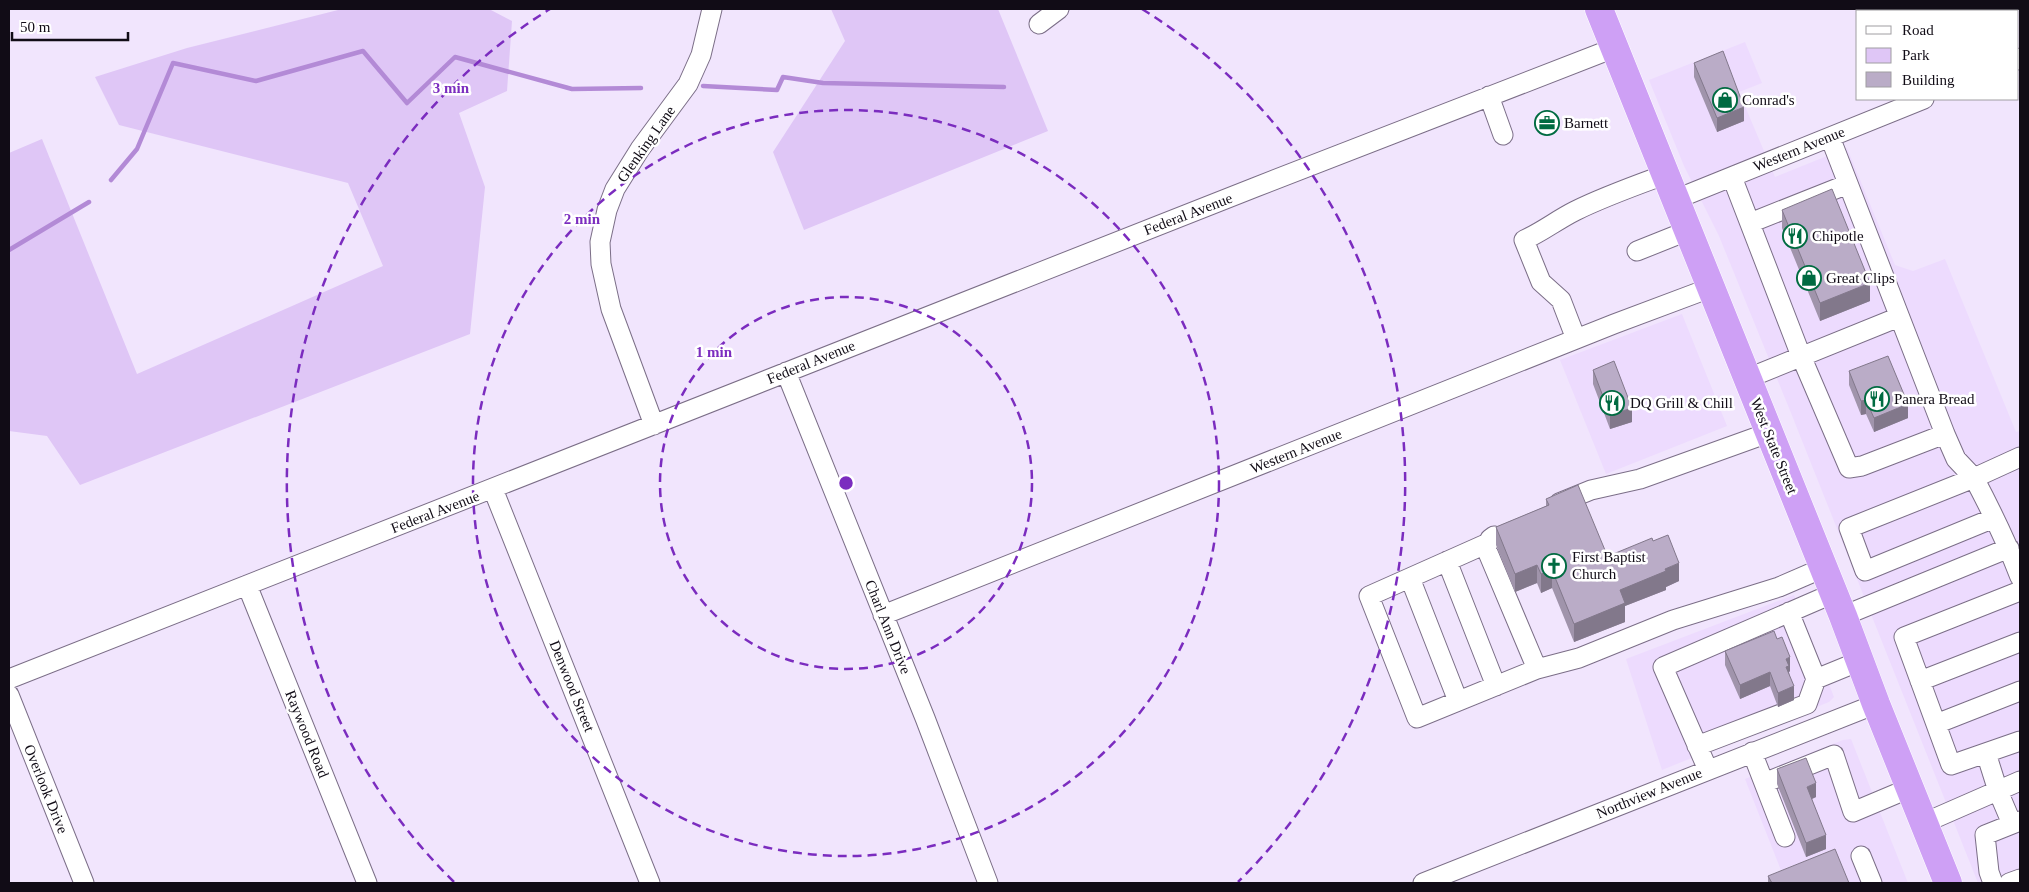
<svg xmlns="http://www.w3.org/2000/svg" width="2029" height="892" viewBox="0 0 2029 892" font-family="Georgia,serif">
<rect width="100%" height="100%" fill="#f1e5fd"/>
<!-- built -->
<path fill="#eddbfe" d="M1745,42L1762,83L1739,92L1775,177L1847,148L1895,265L1913,271L1945,259L2016,432L2020,431V883H1978L1791,413L1719,236L1684,166L1649,80Z
M1682,314L1727,426L1606,474L1560,360Z
M1794,595L1834,697L1829,702L1662,770L1626,659Z
M1851,739L1908,883H1772L1784,878L1745,779L1843,740Z"/>
<!-- green -->
<path fill="#dfc6f6" d="M342,9H489L512,21L507,91L459,113L485,187L470,334L80,485L47,436L9,431V153L42,139L137,374L383,266L348,183L119,125L95,77L187,48Z
M831,9H998L1048,131L804,230L773,152L845,41Z"/>
<g fill="none" stroke-linecap="round" stroke-linejoin="round">
<!-- stream -->
<path stroke="#b38ad6" stroke-width="4.5" d="M703,86L777,90L783,77L823,83L1004,87
M111,180L137,149L173,63L256,81L363,51L407,103L455,57L572,89L641,88
M9,250L89,202"/>
<defs>
<path id="minor" d="M1039,24L1059,9
M2018,60L2020,58
M1489,96L1503,135
M1830,137L1945,434L1956,459L1974,478L2020,457
M1732,177L1801,356L1849,468L1862,466L1945,434
M1674,200L1924,99
M1750,223L1848,184
M1637,251L1687,231
M1576,339L1561,300L1541,282L1524,240C1542,232 1557,220 1575,211C1603,197 1634,186 1664,175
M786,372L925,718L988,883
M1746,379L1899,317
M654,425L611,309L601,264L600,242L607,210L615,189L640,149L688,84L701,55L712,9
M493,489L650,883
M1559,503L1591,490L1640,479L1768,433
M1994,518L1865,571L1849,528L1974,478C1991,510 2007,543 2020,577
M1494,536L1490,539L1486,548L1537,669
M1488,543L1369,596L1417,718L1537,669L1579,658L1673,620L1779,587L1823,568
M1447,561L1496,686
M1410,578L1458,701
M247,585L367,883
M2020,591L1904,637L1951,765L2020,741
M883,615L1614,324L1710,288
M1843,616L2009,548
M9,679L1256,187L1614,48
M1816,679L1860,661
M1920,681L2020,642
M9,695L84,883
M1936,724L2020,691
M1697,746L1807,704L1816,679L1789,612
M1752,752L1785,837
M1986,753L1998,791L2012,824
M1708,770L1663,667L1834,593
M1764,783L1834,755L1853,812L1910,788
M1924,823L2020,781
M1861,856L1872,883
M1423,883L1876,704
M1993,883L1989,872L1985,835L2020,821
M2009,883L2020,879"/>
<path id="highway" d="M1599,9L1843,616L1876,704L1948,883"/>
</defs>
<!-- minor casing -->
<use href="#minor" stroke="#7b6e87" stroke-width="21"/>
<!-- highway casing -->
<use href="#highway" stroke="#fff" stroke-width="29"/>
<!-- minor -->
<use href="#minor" stroke="#fff" stroke-width="19"/>
<!-- highway -->
<use href="#highway" stroke="#cea0f5" stroke-width="28"/>
</g>
<!-- wall -->
<path fill="#a094ab" d="M1694,63L1744,121L1717,132L1694,77Z
M1782,210L1870,301L1820,321L1782,228Z
M1593,370L1632,422L1610,429L1593,384Z
M1849,371L1908,418L1874,432L1866,414L1861,415L1849,385Z
M1546,499L1607,557L1653,541L1679,581L1666,587V590L1625,606V622L1574,642L1552,588L1541,593L1537,583L1515,592L1496,545V527L1546,506Z
M1725,651L1790,671L1789,672L1794,700L1778,707L1770,686L1740,699L1725,665Z
M1777,769L1816,797L1812,799L1826,849L1806,857L1777,784Z
M1768,876L1849,883H1768Z"/>
<!-- shaded-wall -->
<path fill="#82788b" d="M1744,107V121L1717,132V118Z
M1870,283V301L1820,321V303Z
M1866,400V414L1861,415V401Z
M1908,404V418L1874,432V418Z
M1632,408V422L1610,429V415Z
M1679,563V581L1666,587V590L1625,606V622L1574,642V624L1620,590L1665,569Z
M1537,565V583L1515,592V574Z
M1552,570V588L1541,593V574Z
M1790,657V671L1789,672L1786,681V659Z
M1770,672V686L1740,699V685Z
M1794,686V700L1778,707V693Z
M1816,783V797L1807,801V787Z
M1826,835V849L1806,857V843Z"/>
<!-- building -->
<path fill="#baacc7" stroke="#82788b" d="M1723,51L1744,107L1717,118L1694,63Z
M1832,189L1870,283L1820,303L1782,210Z
M1888,356L1908,404L1874,418L1866,400L1861,401L1849,371Z
M1614,361L1632,408L1610,415L1593,370Z
M1578,485L1607,555L1606,557L1652,538L1653,541L1668,535L1679,563L1665,569L1666,571L1620,590L1625,603L1574,624L1552,570L1541,574L1537,565L1515,574L1496,527L1549,505L1546,499Z
M1774,631L1777,639L1782,637L1790,657L1786,659L1789,666L1786,667L1794,686L1778,693L1770,672L1740,685L1725,651Z
M1806,758L1816,783L1807,787L1826,835L1806,843L1777,769Z
M1835,849L1849,883H1772L1768,876Z"/>
<!-- distance rings -->
<g fill="none" stroke="#7b2cbf" stroke-width="2.5" stroke-dasharray="9 6">
<circle cx="846" cy="483" r="186"/>
<circle cx="846" cy="483" r="373"/>
<path d="M454 882A559 559 0 0 1 550 9M1142 9A559 559 0 0 1 1238 882"/>
</g>
<!-- icons -->
<defs>
<symbol id="shop-ring" viewBox="-11 -11 22 22"><circle r="9.5" fill="#fff" stroke="#006b41" stroke-width="1.5"/><path d="M-5-2.5h2.3a2.7 3.5 0 0 1 5.4 0H5L5.5 6h-11ZM-1.5-2.5h3a1.5 2.3 0 0 0-3 0Z" fill="#006b41"/></symbol>
<symbol id="office-ring" viewBox="-11 -11 22 22"><circle r="9.5" fill="#fff" stroke="#006b41" stroke-width="1.5"/><path d="M-6-3h4V-5.5h4V-3h4V5H-6ZM-1-4.5V-3h2v-1.5ZM-6 0V1H6V0Z" fill="#006b41"/></symbol>
<symbol id="restaurant-ring" viewBox="-11 -11 22 22"><circle r="9.5" fill="#fff" stroke="#006b41" stroke-width="1.5"/><path d="M-5-6h1v4h1v-4h1v4h1v-4h1v5L-1.5 .5V6h-2V.5L-5-1ZM5-6V6H3V1.5H1.5Q1.5-4 5-6Z" fill="#006b41"/></symbol>
<symbol id="church-ring" viewBox="-11 -11 22 22"><circle r="9.5" fill="#fff" stroke="#006b41" stroke-width="1.5"/><path d="M-1.2-6h2.4v3.5h3.3v2.4h-3.3V6h-2.4V-.1h-3.3v-2.4h3.3Z" fill="#006b41"/></symbol>
</defs>
<g fill-rule="evenodd">
<use href="#shop-ring" x="1711" y="86" width="28" height="28"/>
<use href="#office-ring" x="1533" y="109" width="28" height="28"/>
<use href="#restaurant-ring" x="1781" y="222" width="28" height="28"/>
<use href="#shop-ring" x="1795" y="264" width="28" height="28"/>
<use href="#restaurant-ring" x="1863" y="385" width="28" height="28"/>
<use href="#restaurant-ring" x="1598" y="389" width="28" height="28"/>
<use href="#church-ring" x="1540" y="552" width="28" height="28"/>
</g>
<g text-anchor="middle" dominant-baseline="central" stroke-width="5" stroke-linejoin="round" paint-order="stroke">
<!-- poi labels -->
<g font-size="15" fill="#110c16" stroke="#fff" text-anchor="start">
<text x="1742" y="100">Conrad's</text>
<text x="1564" y="123">Barnett</text>
<text x="1812" y="236">Chipotle</text>
<text x="1826" y="278">Great Clips</text>
<text x="1894" y="399">Panera Bread</text>
<text x="1630" y="403">DQ Grill &amp; Chill</text>
<text x="1572" y="557">First Baptist<tspan x="1572" dy="17">Church</tspan></text>
</g>
<!-- street labels -->
<g font-size="15" fill="#110c16" stroke="#fff">
<text transform="translate(646 144) rotate(-55)">Glenking Lane</text>
<text transform="translate(1799 149) rotate(-22)">Western Avenue</text>
<text transform="translate(1188 214) rotate(-21)">Federal Avenue</text>
<text transform="translate(811 362) rotate(-22)">Federal Avenue</text>
<text transform="translate(1774 446) rotate(68)">West State Street</text>
<text transform="translate(1296 451) rotate(-22)">Western Avenue</text>
<text transform="translate(435 512) rotate(-21)">Federal Avenue</text>
<text transform="translate(888 627) rotate(68)">Charl Ann Drive</text>
<text transform="translate(572 686) rotate(68)">Denwood Street</text>
<text transform="translate(307 734) rotate(68)">Raywood Road</text>
<text transform="translate(46 789) rotate(68)">Overlook Drive</text>
<text transform="translate(1649 793) rotate(-22)">Northview Avenue</text>
</g>
</g>
<circle cx="846" cy="483" r="8" fill="#7b2cbf" stroke="#fff" stroke-width="2.5"/>
<g font-size="15" text-anchor="middle" font-weight="bold" fill="#7b2cbf" stroke="#fff" stroke-width="5" stroke-linejoin="round" paint-order="stroke">
<text x="451" y="93">3 min</text>
<text x="582" y="224">2 min</text>
<text x="714" y="357">1 min</text>
</g>
<!-- border -->
<rect width="2029" height="892" fill="none" stroke="#110c16" stroke-width="20"/>
<!-- legend -->
<rect x="1856" y="10" width="162" height="90" fill="#ffffff" stroke="#a09ea2"/>
<rect x="1866" y="26" width="25" height="8" fill="#ffffff" stroke="#a09ea2"/>
<text x="1902" y="35" font-size="15" fill="#110c16">Road</text>
<rect x="1866" y="48" width="25" height="15" fill="#dfc6f6" stroke="#a09ea2"/>
<text x="1902" y="60" font-size="15" fill="#110c16">Park</text>
<rect x="1866" y="72" width="25" height="15" fill="#baacc7" stroke="#a09ea2"/>
<text x="1902" y="85" font-size="15" fill="#110c16">Building</text>
<!-- scale -->
<path d="M12 32v8h116v-8" fill="none" stroke="#110c16" stroke-width="2.5"/>
<text x="20" y="32" font-size="15" fill="#110c16" stroke="#ffffff" stroke-width="4" paint-order="stroke">50 m</text>
</svg>
